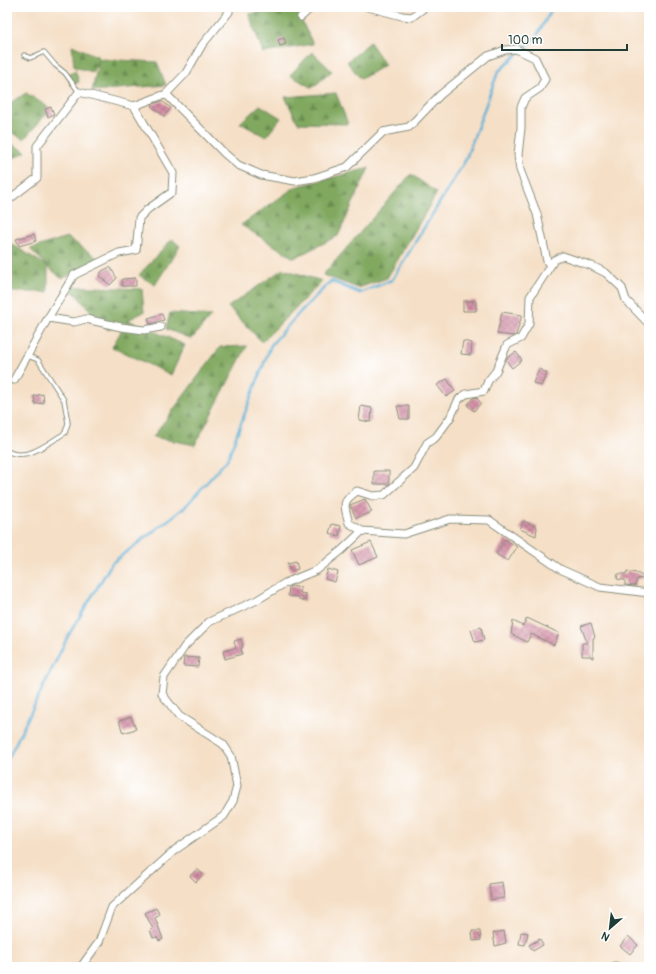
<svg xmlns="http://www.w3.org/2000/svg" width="656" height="974" viewBox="0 0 656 974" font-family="Pangolin,sans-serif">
<defs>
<pattern id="forest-firs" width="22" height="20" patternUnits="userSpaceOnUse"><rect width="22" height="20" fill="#80a85f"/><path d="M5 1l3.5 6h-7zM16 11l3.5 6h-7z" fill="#688a4f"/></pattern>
<pattern id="building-cross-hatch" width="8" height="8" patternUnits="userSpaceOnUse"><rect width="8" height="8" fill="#d48fa6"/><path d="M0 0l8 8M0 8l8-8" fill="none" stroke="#ab7688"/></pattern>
</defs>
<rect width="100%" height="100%" fill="#fff"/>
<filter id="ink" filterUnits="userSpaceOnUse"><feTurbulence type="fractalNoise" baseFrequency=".025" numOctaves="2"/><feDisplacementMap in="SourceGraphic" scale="8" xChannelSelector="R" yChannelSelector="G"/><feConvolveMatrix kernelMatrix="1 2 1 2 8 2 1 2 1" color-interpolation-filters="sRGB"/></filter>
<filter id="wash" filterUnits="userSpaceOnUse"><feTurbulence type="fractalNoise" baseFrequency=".012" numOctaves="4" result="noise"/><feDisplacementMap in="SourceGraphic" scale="16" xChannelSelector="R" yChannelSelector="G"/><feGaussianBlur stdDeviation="0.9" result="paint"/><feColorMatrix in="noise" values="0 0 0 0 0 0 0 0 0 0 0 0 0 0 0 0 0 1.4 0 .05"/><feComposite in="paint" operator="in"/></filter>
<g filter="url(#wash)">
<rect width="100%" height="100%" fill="#f5dfc6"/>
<!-- forest -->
<path fill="url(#forest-firs)" stroke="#50724a" d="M284,7H295L313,44L263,53L249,14Z
M370,42L385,65L361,79L347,62Z
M72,45L99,57L93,72L74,67Z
M312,52L332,71L312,88L290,75Z
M99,59L157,62L166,85L92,91Z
M75,70L79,82L74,84L69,75Z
M26,93L51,109L24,139L7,130V105Z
M336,93L348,124L298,123L285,97Z
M260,105L281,118L266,137L240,123Z
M7,144H12L26,152L11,159H7Z
M369,168L338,236L294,258L241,225L295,187Z
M411,174L437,193L387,278L358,288L323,275Z
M67,237L99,259L62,279L48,267V292H7V241L47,266L30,249Z
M172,239L180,246L155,285L139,275Z
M283,269L322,281L262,342L228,307Z
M68,286L142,289L144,312L128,320L185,345L171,375L112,347L127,321L108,330Z
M170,313L211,316L192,339L166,329Z
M247,346L195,445L153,437L220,347Z"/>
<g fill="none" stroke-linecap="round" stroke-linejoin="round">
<!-- stream -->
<path stroke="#5db1d8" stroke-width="2.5" d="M7,761L68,636L112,563L184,508L227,460L271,345L300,312L331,281L360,293L392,280L465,161L498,72L536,37L553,7"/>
</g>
<g id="blocks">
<!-- building -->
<path fill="url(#building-cross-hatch)" d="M284,38L286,44L280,46L278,40Z
M162,101L171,108L164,116L151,106L153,104Z
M51,107L54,114L48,117L45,109Z
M34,234L36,241L19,246L16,239Z
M110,267L117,278L110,285L99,276L102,271Z
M136,278V286H122V279Z
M463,301H476V311H463Z
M502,312L522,315L516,335L514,336L497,334Z
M162,314L164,320L150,324L148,318Z
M463,341L472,343L471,355L461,354Z
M516,352L522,360L512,368L506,360L507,358Z
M539,369L547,373L541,386L533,383Z
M447,379L455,391L446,397L437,385Z
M43,394L44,403L35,404L34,396Z
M476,397L481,403L474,411L467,405L473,398Z
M361,406L372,408L371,422L359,420Z
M397,406H409V419H400Z
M374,471H389V484H374Z
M365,499L372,512L356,518L350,505Z
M524,521L537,527L536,536L520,529Z
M332,524L341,526L339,536L329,533Z
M505,539L517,547L508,561L496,554Z
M371,542L378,557L359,565L352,550Z
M296,561L298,569L291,571L288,563Z
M328,569L338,572L335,582L325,579Z
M627,571L637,573L645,578L637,579L635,586L625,585V580L617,579L618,574H626Z
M291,586L301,588L300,593L306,594L305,601L299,600V597L288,596L289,587Z
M527,618L559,633L554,645L531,634L527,642L511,634L513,621L523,626Z
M591,623L595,637L593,638V658H592L591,656H582V643H587L581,626Z
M481,627L484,640L475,642L471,630Z
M241,639L243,647L241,648L242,654L225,659L223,651L236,648L234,641Z
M184,657L199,658L198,667L183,666Z
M131,717L136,729L123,733L119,721Z
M197,869L203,874L196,882L190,876Z
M502,882L504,898L491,900L489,884Z
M156,908L160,915L155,918L163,939L159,941L157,937L153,938L150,930L153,929L145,913Z
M472,931H480L481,940L473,941Z
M504,931L506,943L495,946L493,933Z
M521,932L528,933L525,945L519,944Z
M628,936L638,945L630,954L620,946Z
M540,939L543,945L533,951L529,945Z"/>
</g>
</g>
<g filter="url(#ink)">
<use href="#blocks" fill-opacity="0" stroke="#8a8e7d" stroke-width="1"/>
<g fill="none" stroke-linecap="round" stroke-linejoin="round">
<defs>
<path id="lane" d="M24,55L30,58L44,52L55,65L65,73L79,92
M7,451C27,462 48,443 65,433L68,423L64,400L38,360L28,356"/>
<path id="street" d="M229,7V12L202,45L186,73L166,94L224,153L238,165L261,175L295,181L314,178L347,167L383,132L409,127L440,95L488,56L505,50L516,49L535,58L545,79L540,88L525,98L521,107V128L518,155L520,170L537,214L547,261L550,266
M368,7L402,16L412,17L425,7
M301,17L312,7
M7,201L37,178V146L79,92L134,106L166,94
M48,318L74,322L86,319L121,327L144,330L161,327
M14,380L48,318L74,275L119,253L136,250L137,242L139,218L148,209L172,192L173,173L134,106
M362,531L349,523C344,505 341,502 357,491L373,496L384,495L414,468L427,443L436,437L450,418L459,399L466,394L484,391L488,381L496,371L507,345L521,338L529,324L530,297L554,260L563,256L592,266L606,273L622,288L626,300L649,324
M81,967L99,942L112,907L175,850L224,816L233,801L237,786L231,756L223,744L179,716L162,694L164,677L185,646L209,622L257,600L285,583L317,570L342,550L362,531L404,534L450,519L489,520L560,569L600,587L649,593
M614,967L615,966L618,967"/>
</defs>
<!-- lane casing -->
<use href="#lane" stroke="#8a8e7d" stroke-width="5.5"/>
<!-- street casing -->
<use href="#street" stroke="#8a8e7d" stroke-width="9"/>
<!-- lane -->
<use href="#lane" stroke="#fff" stroke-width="3.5"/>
<!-- street -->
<use href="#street" stroke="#fff" stroke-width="7"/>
</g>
</g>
<!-- margin -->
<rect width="656" height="974" fill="none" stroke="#fff" stroke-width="24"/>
<!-- north arrow -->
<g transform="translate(610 928) rotate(208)" stroke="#ffffff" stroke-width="3" paint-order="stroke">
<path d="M0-3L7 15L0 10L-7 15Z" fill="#1f3d34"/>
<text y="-6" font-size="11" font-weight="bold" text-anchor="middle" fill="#1f3d34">N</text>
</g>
<!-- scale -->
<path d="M502 44v6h125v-6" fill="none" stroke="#1f3d34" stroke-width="2"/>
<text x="508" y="44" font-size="12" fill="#1f3d34" stroke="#ffffff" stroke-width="3" paint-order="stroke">100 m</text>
</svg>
